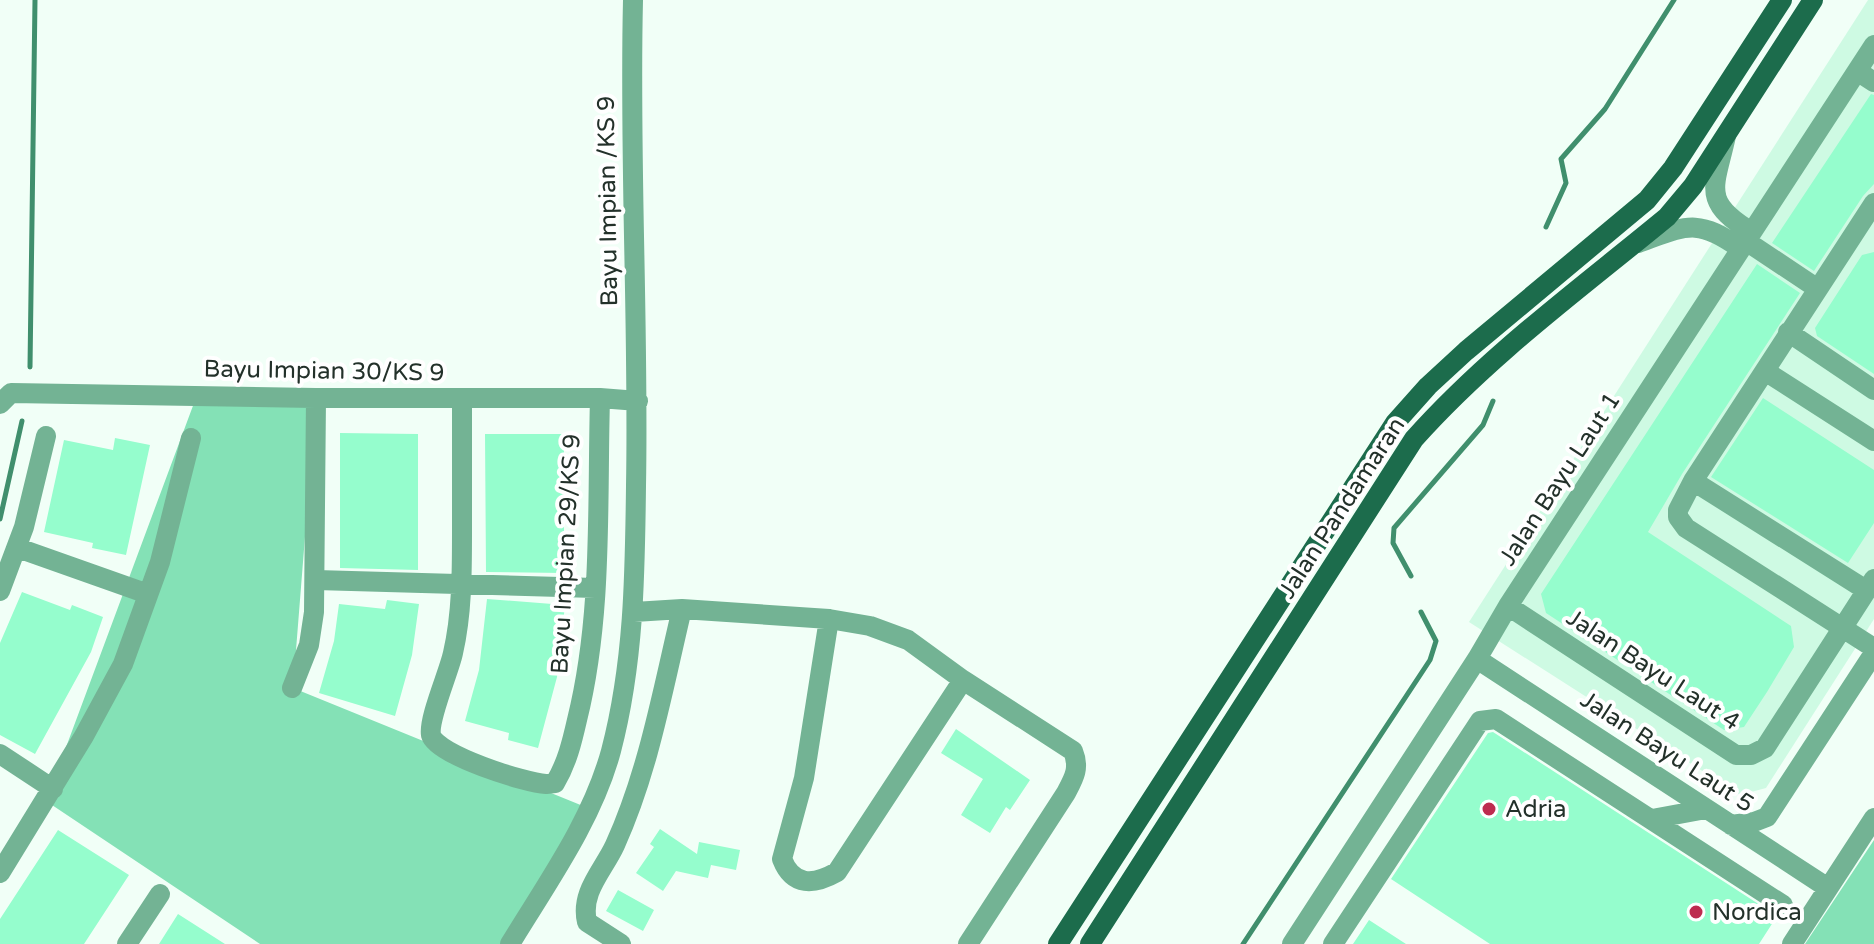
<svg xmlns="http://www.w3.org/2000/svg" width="1874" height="944" viewBox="0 0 1874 944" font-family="'Varela Round',sans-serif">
<rect width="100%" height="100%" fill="#f1fff7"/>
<!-- built -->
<path fill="#cefae3" d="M1868,0H1874V619L1766,788L1740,795L1469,622Z"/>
<!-- green -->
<path fill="#84e1b6" d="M197,395L316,398L293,688L588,808L505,944H260L46,801Z
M1874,840V944H1805Z"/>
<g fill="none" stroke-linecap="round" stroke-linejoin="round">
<!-- stream -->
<path stroke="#408f6d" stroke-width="5" d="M1546,227L1566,183L1561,159L1605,109L1674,0
M30,367L35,0
M0,519L22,421
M1411,576L1393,543L1394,528L1483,425L1493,401
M1243,944L1430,660L1436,641L1421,612"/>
</g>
<!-- building -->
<path fill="#95fdcd" d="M1871,94L1874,95V184L1863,196L1814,271L1772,243Z
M1874,252V374L1817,336L1815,328L1862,255Z
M1757,264L1800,293L1682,474L1648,532L1791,626L1794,647L1767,692L1744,727L1724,730L1546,613L1541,594Z
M1763,398L1874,470V523L1848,563L1711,477Z
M340,433L418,434V570L340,568Z
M485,434H564V573L486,572Z
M115,438L150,445L126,555L92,548L93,543L44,532L64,440L113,450Z
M22,592L70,610L72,605L103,617L91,652L35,754L0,735V643Z
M487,599L565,605L557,677L538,748L508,740L509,733L465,721L479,670Z
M387,600L419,604L412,655L395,716L319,693L334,641L339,604L385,609Z
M956,729L1030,780L1010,810L1006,807L990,833L961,815L983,779L941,753Z
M1493,732L1777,916L1759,944H1490L1391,879L1488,733Z
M660,829L697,854L699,842L740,850L736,870L711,865L708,878L676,871L663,891L636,873L654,847L650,844Z
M58,830L129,875L84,944H0V919Z
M618,890L654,910L643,931L606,911Z
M178,914L225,944H159Z
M1369,920L1406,944H1353Z"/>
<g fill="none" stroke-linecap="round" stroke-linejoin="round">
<!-- minor -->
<path stroke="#73b394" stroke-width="20" d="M1857,71L1874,82
M1726,136C1715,187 1700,201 1752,232
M1874,203L1693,481L1678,510V517L1686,528L1874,648
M1746,241L1818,289
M1638,243C1686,226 1697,217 1741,249
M1788,332L1874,390
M1765,371L1874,441
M462,398C462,443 462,487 462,532C462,572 462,614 453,653C449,672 428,719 431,735C436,755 526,783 546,784L555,783C567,763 572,742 577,720C603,616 597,504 600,398
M0,404L11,393L316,398H600L638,401
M1693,481L1866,590
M18,548L148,594
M316,580L595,588
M0,591L24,527L46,436
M1508,606L1736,755H1751L1765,748L1874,579
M634,612L682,609L829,619L870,626L908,640L963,680L1073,751C1080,768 1074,778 1066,793L968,944
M829,619L804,778L782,859C793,887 814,885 837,872L963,680
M1477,659L1828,888
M292,688L309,645L314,612L316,398
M0,754L53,789
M1652,819L1706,809
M1731,825L1754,822L1767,817L1874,653
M0,873L84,736L123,664L160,562L191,438
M127,944L160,894
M510,944C547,883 592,821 611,751C634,663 635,575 636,486C639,324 629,162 633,0
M621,944L587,922C580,892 603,871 615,845C649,770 663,688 682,609
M1292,944L1477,659L1508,606L1874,45
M1333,944L1480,721L1496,719L1783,905
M1792,944L1874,818"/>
<!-- major -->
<path stroke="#1c6c4c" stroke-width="20" d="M1058,944L1395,423L1428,386L1466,351L1647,200L1673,168L1782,0
M1090,944L1414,439C1489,355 1581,288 1667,217L1693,186L1813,0"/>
</g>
<!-- markers -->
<g fill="#bd2c4f" stroke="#fff" stroke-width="3">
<circle cx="1489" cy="809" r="8"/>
<circle cx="1696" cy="912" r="8"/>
</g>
<g text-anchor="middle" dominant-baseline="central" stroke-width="8" stroke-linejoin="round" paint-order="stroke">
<!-- street labels -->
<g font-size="24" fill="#23312a" stroke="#fff">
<text transform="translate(608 201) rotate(-91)">Bayu Impian /KS 9</text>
<text transform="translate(324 371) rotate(1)">Bayu Impian 30/KS 9</text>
<text transform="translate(1560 479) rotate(-57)">Jalan Bayu Laut 1</text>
<text transform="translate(1342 508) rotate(-57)">Jalan Pandamaran</text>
<text transform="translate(566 554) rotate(-87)">Bayu Impian 29/KS 9</text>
<text transform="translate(1653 670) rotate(33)">Jalan Bayu Laut 4</text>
<text transform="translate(1667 752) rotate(33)">Jalan Bayu Laut 5</text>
</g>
<!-- poi labels -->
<g font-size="24" fill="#23312a" stroke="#fff" text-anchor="start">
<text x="1505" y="809">Adria</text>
<text x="1712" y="912">Nordica</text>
</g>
</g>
</svg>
